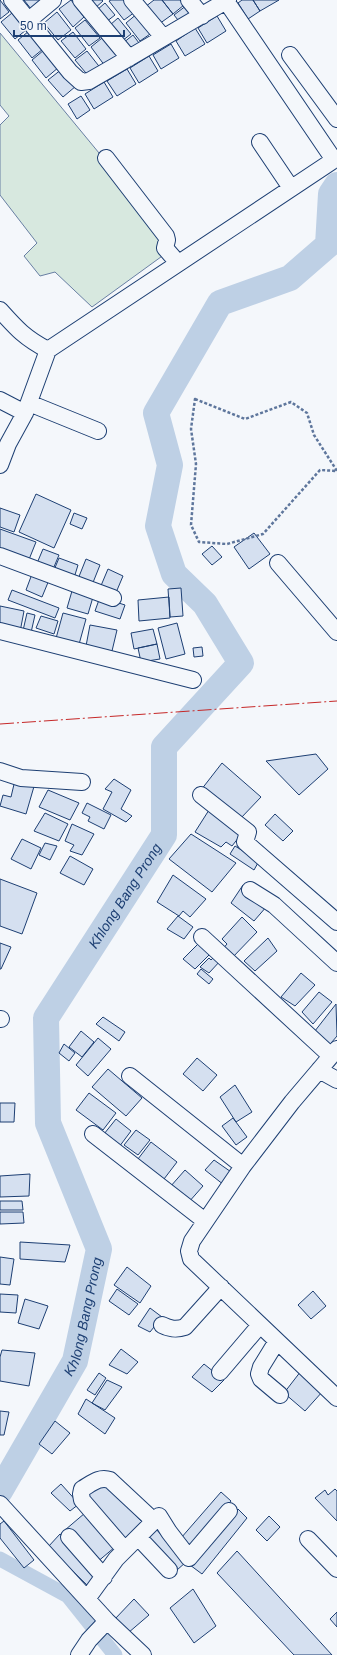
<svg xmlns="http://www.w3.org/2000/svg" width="337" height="1655" viewBox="0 0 337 1655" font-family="Arial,sans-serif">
<rect width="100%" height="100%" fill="#f4f7fb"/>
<!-- green -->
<path fill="#d7e8df" stroke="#687fa3" d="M0,33L170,239L165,254L92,307L55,272L40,276L24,256L37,243L0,195V125L9,116L0,105Z"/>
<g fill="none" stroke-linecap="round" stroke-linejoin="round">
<!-- canal -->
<path stroke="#bed0e5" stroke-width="15" d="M0,1559L68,1596L115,1655"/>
<!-- river -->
<path stroke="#bed0e5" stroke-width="26" id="s1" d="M0,1491L75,1361L99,1249L48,1123L46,1018L164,835V747L241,663L205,604L174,574L158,526L170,465L156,413L220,303L290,278L328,245L331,194L337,185"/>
</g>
<!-- building -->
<path fill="#d5e0f0" stroke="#1d3f73" d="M0,0L9,12L0,19Z
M24,0H44L35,14Z
M71,0L84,17L73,27L59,9Z
M87,0H102L103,1L94,9Z
M111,0H125L135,12L124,20L109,1Z
M154,0H162L173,14L159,24L145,7Z
M162,0H180L184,5L173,14Z
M242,0H253L260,11L248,19L238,3Z
M253,0H279L260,11Z
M105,3L115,15L106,22L97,10Z
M187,5L195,15L182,25L174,15Z
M57,12L71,30L58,40L44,23Z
M12,13L26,30L15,39L1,22Z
M138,13L153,32L140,41L126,23Z
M217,16L226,31L207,43L198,28Z
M118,18L131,34L122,41L110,25Z
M85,20L100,38L89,46L75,28Z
M195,28L205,44L185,56L176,41Z
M29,31L43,49L32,58L18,40Z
M73,32L86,49L75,58L61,41Z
M133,35L142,47L133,54L123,43Z
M102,38L117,56L105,66L91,47Z
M171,44L179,58L161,69L153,55Z
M44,50L59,67L46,78L32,60Z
M87,51L102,70L91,79L75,60Z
M149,56L158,71L139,83L130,68Z
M62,69L76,86L63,97L48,80Z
M127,69L136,84L117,96L107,81Z
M104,82L113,97L94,109L85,94Z
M81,96L90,110L77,119L68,104Z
M36,494L71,510L54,548L19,532Z
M0,508L20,515L14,532L0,527Z
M74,513L87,518L82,529L70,524Z
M0,529L36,542L28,562L0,552Z
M254,533L270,554L249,569L234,547Z
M212,546L222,557L212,565L202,554Z
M43,549L59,555L51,574L35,568Z
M59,558L78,565L74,578L54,570Z
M86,559L100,565L92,585L78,579Z
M108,569L123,576L115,595L100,588Z
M32,574L49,580L42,597L26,590Z
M181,588L183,616L170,617L168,589Z
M12,590L59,608L55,618L8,600Z
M72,591L93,597L88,614L67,608Z
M100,597L125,605L120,619L95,611Z
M169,597L170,618L139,621L138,600Z
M0,606L24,611L20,632L0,628Z
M27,613L35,615L30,637L22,635Z
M63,613L86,619L78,648L55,642Z
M41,616L58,621L54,634L36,628Z
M177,623L185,654L166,659L158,628Z
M90,625L117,630L112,651L86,646Z
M153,629L157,644L134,649L131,633Z
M157,644L160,659L141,662L138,648Z
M202,647L203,656L194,657L193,648Z
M316,754L328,769L299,795L266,761Z
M222,763L261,797L240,819L201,790Z
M114,779L131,790L121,809L132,816L126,822L103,809L112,792L105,789Z
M15,780L35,783L26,814L0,806L3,795L11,797Z
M48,790L79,803L70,820L39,807Z
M87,803L111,815L104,829L88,821L90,817L82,813Z
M209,810L243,832L232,846L226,842L221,847L195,832Z
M45,813L68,824L59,841L34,831Z
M275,814L293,831L283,841L265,825Z
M72,824L94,834L82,855L70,851L74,845L65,841Z
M191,834L236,863L212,892L169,859Z
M22,839L41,848L31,869L11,859Z
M45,843L57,846L50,860L39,855Z
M235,846L259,861L254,870L230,854Z
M70,856L93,869L84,885L60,873Z
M173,875L206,899L190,917L183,911L179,916L157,902Z
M0,879L37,893L22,934L0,926Z
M243,885L267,906L254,921L231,903Z
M178,916L193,927L184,939L167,929Z
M242,917L257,932L231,959L221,951L227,944L222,939Z
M268,938L277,951L255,971L244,961Z
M200,942L211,953L195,969L183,959Z
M0,943L11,947L1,969H0Z
M215,956L221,960L209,973L200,967L209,958L211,960Z
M201,969L213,979L209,984L197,974Z
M301,973L315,985L295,1006L281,997Z
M319,992L332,1002L313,1024L302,1012Z
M336,1004L337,1036L326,1049L311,1036Z
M103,1017L125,1032L119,1041L96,1024Z
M81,1031L94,1042L82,1057L69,1047Z
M98,1038L111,1049L88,1076L76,1065Z
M64,1044L75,1053L69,1061L59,1053Z
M197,1058L217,1075L203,1091L183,1074Z
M108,1069L142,1098L126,1116L92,1087Z
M235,1085L252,1112L236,1122L220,1097Z
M89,1093L116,1113L103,1130L76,1110Z
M0,1103H15L14,1122H0Z
M233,1118L247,1137L236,1145L222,1126Z
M116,1119L131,1131L119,1147L104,1134Z
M136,1130L150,1140L138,1155L124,1145Z
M151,1142L177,1162L164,1179L138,1159Z
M214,1160L234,1174L224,1185L205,1170Z
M185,1170L203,1186L188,1203L170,1187Z
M30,1174L29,1196L0,1197V1176Z
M0,1201H22L23,1210H0Z
M0,1212H23L24,1223L0,1224Z
M20,1242L70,1245L65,1262L20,1259Z
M0,1257L14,1259L10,1285L0,1284Z
M127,1267L151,1286L140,1303L114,1285Z
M117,1289L138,1304L129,1315L109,1301Z
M313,1291L326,1306L311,1319L298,1305Z
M0,1294L18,1295L16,1313L0,1312Z
M25,1299L48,1306L39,1329L18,1323Z
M150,1308L162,1317L150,1332L138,1326Z
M121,1349L138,1362L127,1374L109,1365Z
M2,1350L35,1353L29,1386L0,1381V1357Z
M204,1364L224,1380L212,1392L192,1377Z
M301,1371L323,1391L305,1411L284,1393Z
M99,1373L106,1378L95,1395L87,1390Z
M107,1380L122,1387L105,1410L92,1403Z
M86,1399L115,1418L105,1434L78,1414Z
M0,1411L9,1412L4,1435H0Z
M55,1421L70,1433L52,1454L39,1444Z
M105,1481L142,1522L123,1540L83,1494Z
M61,1484L79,1504L70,1511L51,1493Z
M335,1489L337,1491V1521L315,1498L325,1490L328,1495Z
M221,1492L231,1501L193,1547L181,1538Z
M238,1509L247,1518L202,1574L190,1565Z
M85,1513L115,1547L96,1563L65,1530Z
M269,1516L280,1527L267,1541L256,1530Z
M4,1521L34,1560L24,1568L0,1538V1524Z
M155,1528L186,1562L177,1570L147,1537Z
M60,1534L98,1577L88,1586L48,1547Z
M237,1551L332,1655H294L217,1573Z
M193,1589L216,1626L194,1643L170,1608Z
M134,1599L149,1615L128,1633L114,1620Z
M337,1612V1627L330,1619Z"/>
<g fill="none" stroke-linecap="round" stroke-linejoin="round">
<defs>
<path id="minor" d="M12,0L70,72L81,82L89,81C135,55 181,27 228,0
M81,0L129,58
M132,0L163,37
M189,0L202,16
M226,1L334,160
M29,20L53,0
M290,55L337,119
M260,142L291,188
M106,158L166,236L167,240L165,248L178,263
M0,310C17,329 25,338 48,350
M0,400L25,413
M29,403L98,431
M0,465L8,444L25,413L48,350L337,158
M0,556L113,598
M278,563L337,632
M0,631L193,680
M0,771L21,778L82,782
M201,795L248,832L245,842L337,922
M250,890L274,905L337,963
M202,937L331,1056
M0,1019H1
M337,1049L292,1102L243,1166L192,1241L189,1251L191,1259L337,1398
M319,1070L337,1080
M130,1076L243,1166
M93,1134L205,1221
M162,1325C170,1329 176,1330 185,1327L221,1287
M277,1341L261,1367L259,1374L261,1379L280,1395
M220,1372L260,1325
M0,1504L107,1621L143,1655
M69,1537L104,1577
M138,1537L169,1570
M308,1539L337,1569
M125,1550L82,1500L81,1494L82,1489C91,1484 99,1476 110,1480L154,1521
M87,1599L116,1559L159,1516L169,1532L189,1558L229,1511
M79,1655L89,1640L107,1621"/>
</defs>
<!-- minor casing -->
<use href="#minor" stroke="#1d3f73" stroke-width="18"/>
<!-- path -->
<path stroke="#5e769c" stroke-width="2.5" stroke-dasharray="3 2" stroke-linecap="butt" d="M195,399L245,419L291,402L307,413L314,435L337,471L320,470L263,534L227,544L199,542L191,525L196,464L191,429Z"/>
<!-- minor -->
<use href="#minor" stroke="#f4f7fb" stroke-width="16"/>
<!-- power -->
<path stroke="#c62828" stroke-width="1" stroke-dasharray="14 3 2 3" stroke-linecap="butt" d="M0,724L337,701"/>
</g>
<g text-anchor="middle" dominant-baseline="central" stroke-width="3" stroke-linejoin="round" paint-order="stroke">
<!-- water labels -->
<g font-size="14" font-style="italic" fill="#1d3f73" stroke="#f4f7fb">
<text stroke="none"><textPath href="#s1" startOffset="651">Khlong Bang Prong</textPath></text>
<text stroke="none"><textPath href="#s1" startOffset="195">Khlong Bang Prong</textPath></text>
</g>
</g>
<!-- scale -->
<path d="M14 30v6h110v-6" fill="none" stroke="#1d3f73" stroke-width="2"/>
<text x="20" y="30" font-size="12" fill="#1d3f73" stroke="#f4f7fb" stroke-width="3" paint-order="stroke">50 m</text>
</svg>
